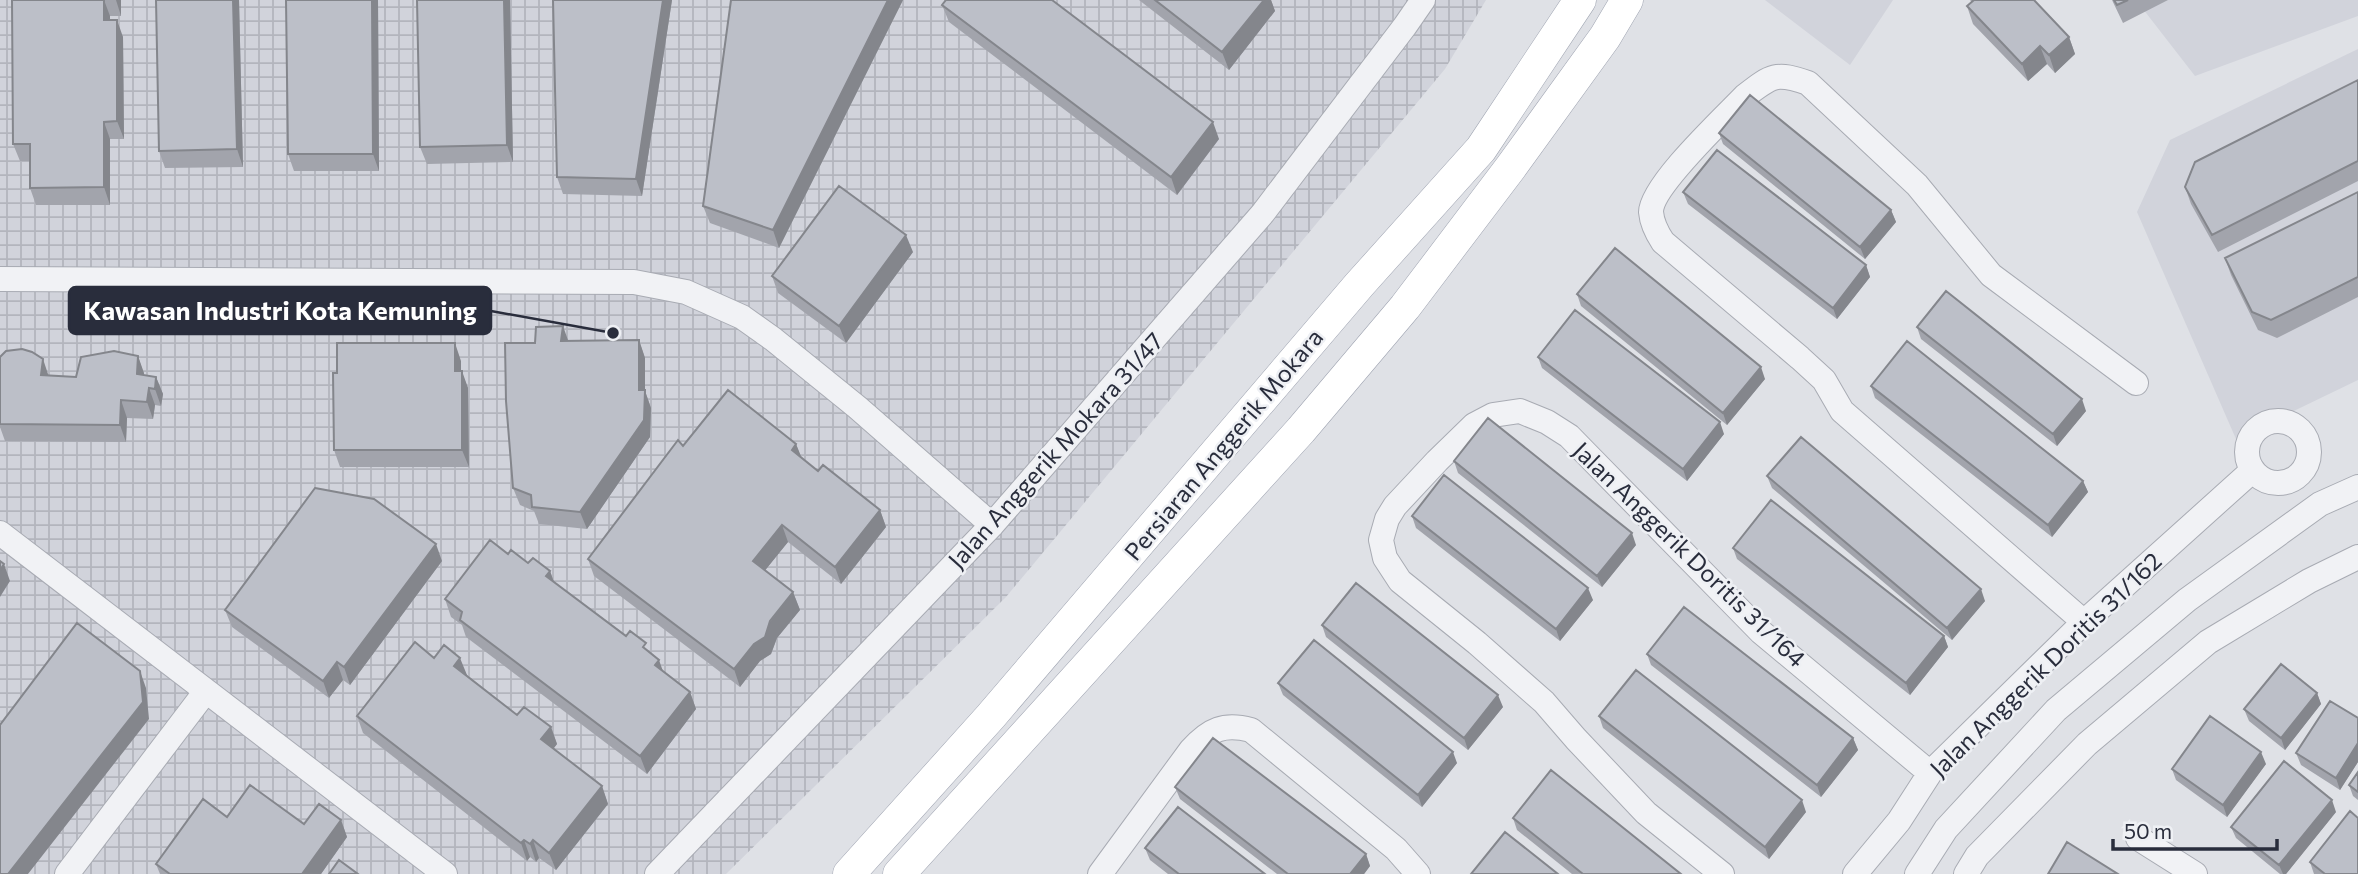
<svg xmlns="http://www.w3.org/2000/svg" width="2358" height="874" viewBox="0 0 2358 874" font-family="Commissioner,sans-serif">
<defs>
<pattern id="industrial-grid" width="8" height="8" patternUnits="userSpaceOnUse" patternTransform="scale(1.75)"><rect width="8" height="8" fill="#d1d3db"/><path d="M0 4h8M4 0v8" fill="none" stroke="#b3b5bd"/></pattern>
</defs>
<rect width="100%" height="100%" fill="#dfe1e6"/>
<!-- built -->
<path fill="#d1d3db" d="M1765,0H1893L1850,65Z
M2136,0H2358V16L2195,76Z
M2358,49V380L2236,439L2137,212L2170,140Z"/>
<!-- industrial -->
<path fill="url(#industrial-grid)" d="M0,0H1486L1445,69L1006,597L726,874H0Z"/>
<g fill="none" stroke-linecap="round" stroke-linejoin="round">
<defs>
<path id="minor" d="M0,279L634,282L686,292L742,317L773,339L857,407L992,525
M2247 452a31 31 0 1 1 62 0a31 31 0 1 1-62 0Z
M0,533L445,874
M2084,622L1842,411L1824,380L1800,358L1663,242C1657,233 1652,224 1651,212C1651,186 1725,117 1745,96C1772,75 1776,72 1808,83L1917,185L1991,275L2136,383
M2138,838L2195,874
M67,874L206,691
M657,874L992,525L1263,213L1405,26L1423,0
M1100,874L1191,750C1210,729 1224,723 1251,730L1396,849L1418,874
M1722,874L1646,813L1576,739L1544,702L1477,643L1400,581L1385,558L1381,540L1387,519L1395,506L1437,461L1474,425L1493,415L1520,411L1547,422L1569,436L1761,632L1930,773
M1855,874L1899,821L1930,773L2084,622L2253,470
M1917,874L1946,829L2056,710L2187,600L2320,504L2358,487
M1966,874L1977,856L2087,744L2208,642L2309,581L2358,557"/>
<path id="major" d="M849,874L991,716L1359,285L1481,149L1580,0
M899,874L1301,430L1405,307L1511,167L1605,37L1627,0"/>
</defs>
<!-- minor casing -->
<use href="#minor" stroke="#a8abb3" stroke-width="26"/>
<!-- major casing -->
<use href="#major" stroke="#9fa4b1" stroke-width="33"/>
<!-- minor -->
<use href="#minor" stroke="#f1f2f5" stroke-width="24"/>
<!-- major -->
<use href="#major" stroke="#fff" stroke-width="32"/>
</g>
<!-- wall -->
<path fill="#a2a4ac" d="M12,0H121V16H110V20L123,37L124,139H110V205H36L30,188V161H20L13,144Z
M239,0L243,167L165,168L159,151Z
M286,0H378L379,171H294L288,154Z
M417,0H510L513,162L427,164L420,147Z
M553,0H672L642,196L563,194L557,177Z
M731,0H903L779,248L710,223L703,206Z
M1139,0H1271L1275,11L1229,70Z
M1970,0H2034L2069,37L2075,54L2055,73L2047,64L2028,81L1973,24L1967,6L1972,2Z
M2112,0H2168L2123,23Z
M942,5L1219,139L1177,195L949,22Z
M2358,80V181L2218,252L2191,204L2185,187Z
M1719,133L1891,210L1896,222L1865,259L1723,144Z
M1683,192L1866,265L1870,277L1837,319L1688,204Z
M2358,192V297L2277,338L2258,330L2231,275L2225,258Z
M913,252L846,343L778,293L772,276Z
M1577,294L1765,379L1727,425L1581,306Z
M1917,327L2086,411L2057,446L1921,339Z
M639,340L645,358V391L651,408L650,437L587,529L539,524L534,511L520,505L513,488L535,343L568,341Z
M138,356L144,375L156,377L163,394L161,406L155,405L153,419L127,418L126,442L5,441L0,427V357L48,375L76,377Z
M1538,357L1724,434L1687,481L1542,368Z
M461,361V371L468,388L469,467H340L334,450Z
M1871,386L2083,481L2088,492L2052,537L1875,398Z
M796,444L801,458L818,471L880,510L886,527L841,584L788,542L765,570L793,592L800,610L777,638L771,654L760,661L740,687L594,576L588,559L683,446Z
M1454,461L1636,545L1602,587L1458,473Z
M1767,476L1985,601L1952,640L1772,488Z
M1412,516L1593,600L1560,641L1416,528Z
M1733,548L1944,636L1948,647L1910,695L1737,559Z
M508,554L528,563L550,571L554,582L649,652L664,672L690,692L696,709L647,774L466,637L462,625L451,617L445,599Z
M442,561L350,685L343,680L329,698L232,627L225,610Z
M1322,625L1503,707L1468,750L1326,637Z
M1647,654L1853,738L1858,750L1821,797L1651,665Z
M434,658L467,675L517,715L551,727L557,744L553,749L602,786L608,804L556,870L539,858L536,862L530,857L527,861L363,733L357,716Z
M1278,683L1457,763L1422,807L1283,695Z
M2317,693L2321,704L2285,750L2249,721L2244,709Z
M1599,716L1806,812L1769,859L1603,728Z
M2358,718V762L2340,790L2301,765L2296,753Z
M2266,764L2227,817L2176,780L2172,769Z
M2358,772V800L2353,796L2349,785Z
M1175,787L1366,854L1370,866L1364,874H1277L1180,799Z
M2336,812L2286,874H2280L2236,838L2231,827Z
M227,817L304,824L341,820L347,837L321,874H160L156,864Z
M1513,818L1681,874H1572L1517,830Z
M1145,848L1265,874H1168L1150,860Z
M2310,862L2358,874H2314Z"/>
<!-- shaded-wall -->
<path fill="#84868c" d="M104,0L110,16V37L104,20Z
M116,0H121V16Z
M233,0H239L243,167L237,149Z
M372,0H378L379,171L373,154Z
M504,0H510L513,162L507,145Z
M663,0H672L642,196L636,179Z
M888,0H903L779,248L773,230Z
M1264,0H1271L1275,11L1229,70L1222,52Z
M117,20L123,37L124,139L117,121Z
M2069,37L2075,54L2055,73L2049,55Z
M2040,46L2047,64L2028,81L2022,64Z
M104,122L110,139V205L104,187Z
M1213,122L1219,139L1177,195L1171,177Z
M1891,210L1896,222L1865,259L1860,247Z
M906,235L913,252L846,343L839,326Z
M1866,265L1870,277L1837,319L1833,308Z
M563,326L569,343L561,341Z
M639,340L645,358V391L651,408L650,437L587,529L580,512L639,390Z
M455,343L461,361V389L455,371Z
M138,356L144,373L143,391L137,374Z
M43,359L49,377L41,375Z
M1761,367L1765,379L1727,425L1723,413Z
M462,371L468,388L469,467L462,450Z
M156,377L163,394L161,406L155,389Z
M149,388L155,405L153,419L147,402Z
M2082,399L2086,411L2057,446L2053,434Z
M121,400L127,418L126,442L120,425Z
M1720,422L1724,434L1687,481L1683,469Z
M796,444L803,461L792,450Z
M2083,481L2088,492L2052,537L2048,525Z
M880,510L886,527L841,584L835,567Z
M782,525L788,542L759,578L753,561Z
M1632,533L1636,545L1602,587L1597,576Z
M436,544L442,561L350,685L344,667Z
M4,564L10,581L0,597V570Z
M550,571L556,588L546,576Z
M1588,588L1593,600L1560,641L1556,629Z
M1981,589L1985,601L1952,640L1947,628Z
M793,592L800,610L777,638L771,654L760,661L740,687L734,669Z
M1944,636L1948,647L1910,695L1906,683Z
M460,658L467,675L460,683L454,666Z
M659,660L665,677L655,665Z
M337,662L343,680L329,698L323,681Z
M140,671L146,688L149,719L28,874H8Z
M690,692L696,709L647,774L640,756Z
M2317,693L2321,704L2285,750L2281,738Z
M1498,695L1503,707L1468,750L1464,738Z
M551,727L557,744L547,757L541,739Z
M1853,738L1858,750L1821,797L1817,785Z
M2358,743V762L2340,790L2336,778Z
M1453,752L1457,763L1422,807L1418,795Z
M2261,752L2266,764L2227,817L2223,805Z
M602,786L608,804L556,870L549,853Z
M1802,800L1806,812L1769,859L1765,847Z
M2332,800L2336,812L2286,874H2283L2279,865Z
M341,820L347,837L321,874H302Z
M524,840L530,857L527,861L521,843Z
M533,840L539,858L536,862L530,844Z
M1366,854L1370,866L1364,874H1350Z"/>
<!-- building -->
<path fill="#bcbfc8" stroke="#84868c" stroke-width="2" d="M12,0H104V20H117V121L104,122V187L30,188V144H13Z
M156,0H233L237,149L159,151Z
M286,0H372L373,154H288Z
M417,0H504L507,145L420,147Z
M553,0H663L636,179L557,177Z
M731,0H888L773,230L703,206Z
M946,0H1052L1213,122L1171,177L942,5Z
M1155,0H1264L1222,52Z
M1974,0H2034L2069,37L2049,55L2040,46L2022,64L1967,6Z
M2114,0H2128L2117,5Z
M2358,80V161L2212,235L2185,187L2195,162Z
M1750,95L1891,210L1860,247L1719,133Z
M1717,150L1866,265L1833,308L1683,192Z
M839,186L906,235L839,326L772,276Z
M2358,192V277L2271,320L2252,312L2225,258Z
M1615,248L1761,367L1723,413L1577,294Z
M1946,291L2082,399L2053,434L1917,327Z
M1575,310L1720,422L1683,469L1538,357Z
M563,326L561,341L639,340V390H645L644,420L580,512L532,507L531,495L513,488L506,401L505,343H535L536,327Z
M1907,341L2083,481L2048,525L1871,386Z
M337,343H455V371H462V450H334L333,373H337Z
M22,349L32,352L43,359L41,375L76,377L81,357L114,351L138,356L137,374L156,377L155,389L149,388L147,402L121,400L120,425L0,424V357L6,351Z
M728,390L796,444L792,450L818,471L823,465L880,510L835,567L782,525L753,561L793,592L770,621L765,637L754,644L734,669L588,559L678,440L683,446Z
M1488,418L1632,533L1597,576L1454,461Z
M1801,437L1981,589L1947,628L1767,476Z
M1444,475L1588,588L1556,629L1412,516Z
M315,488L374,499L436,544L344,667L337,662L323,681L225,610Z
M1771,500L1944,636L1906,683L1733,548Z
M490,540L508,554L511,550L528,563L533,558L550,571L546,576L626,636L630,631L646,643L643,647L659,660L655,665L690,692L640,756L460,620L462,612L445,599Z
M0,561L4,564L0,570Z
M1356,583L1498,695L1464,738L1322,625Z
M1684,607L1853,738L1817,785L1647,654Z
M77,623L140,671L143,702L8,874H0V725Z
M1314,640L1453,752L1418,795L1278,683Z
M415,642L434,658L444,645L460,658L454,666L517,715L524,707L551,727L541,739L602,786L549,853L533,840L530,844L524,840L521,843L357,716Z
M2281,664L2317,693L2281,738L2244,709Z
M1636,670L1802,800L1765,847L1599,716Z
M2330,701L2358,718V743L2336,778L2296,753Z
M2210,716L2261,752L2223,805L2172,769Z
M1213,738L1366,854L1350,874H1288L1175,787Z
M2284,761L2332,800L2279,865L2231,827Z
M1551,770L1681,874H1583L1513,818Z
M2358,772V792L2349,785Z
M250,785L304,824L319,804L341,820L302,874H170L156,864L203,799L227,817Z
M1178,807L1265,874H1179L1145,848Z
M2350,811L2358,818V874H2325L2310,862Z
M1505,832L1558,874H1471Z
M2067,842L2118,874H2048Z
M339,860L358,874H329Z"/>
<g text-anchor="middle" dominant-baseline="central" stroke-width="5" stroke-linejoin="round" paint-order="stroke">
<!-- street labels -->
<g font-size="24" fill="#292d3c" stroke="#eef0f4">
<text transform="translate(1223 444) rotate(-50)">Persiaran Anggerik Mokara</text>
<text transform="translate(1055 450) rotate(-48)">Jalan Anggerik Mokara 31/47</text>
<text transform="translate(1690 554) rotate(44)">Jalan Anggerik Doritis 31/164</text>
<text transform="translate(2045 664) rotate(-44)">Jalan Anggerik Doritis 31/162</text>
</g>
</g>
<!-- callouts -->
<path fill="none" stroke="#292d3c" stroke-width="2.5" d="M613 333L491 311"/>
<circle fill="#292d3c" stroke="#eef0f4" stroke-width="2.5" cx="613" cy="333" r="7"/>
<rect fill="#292d3c" stroke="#292d3c" stroke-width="2.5" x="69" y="287" width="422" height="47" rx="7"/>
<g font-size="26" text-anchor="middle" font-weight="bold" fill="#fff">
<text x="280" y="320">Kawasan Industri Kota Kemuning</text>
</g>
<!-- scale -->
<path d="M2113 839v10h164v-10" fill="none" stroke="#292d3c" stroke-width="3.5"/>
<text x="2124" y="839" font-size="21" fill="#292d3c" stroke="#eef0f4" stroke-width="5" paint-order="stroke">50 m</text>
</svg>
